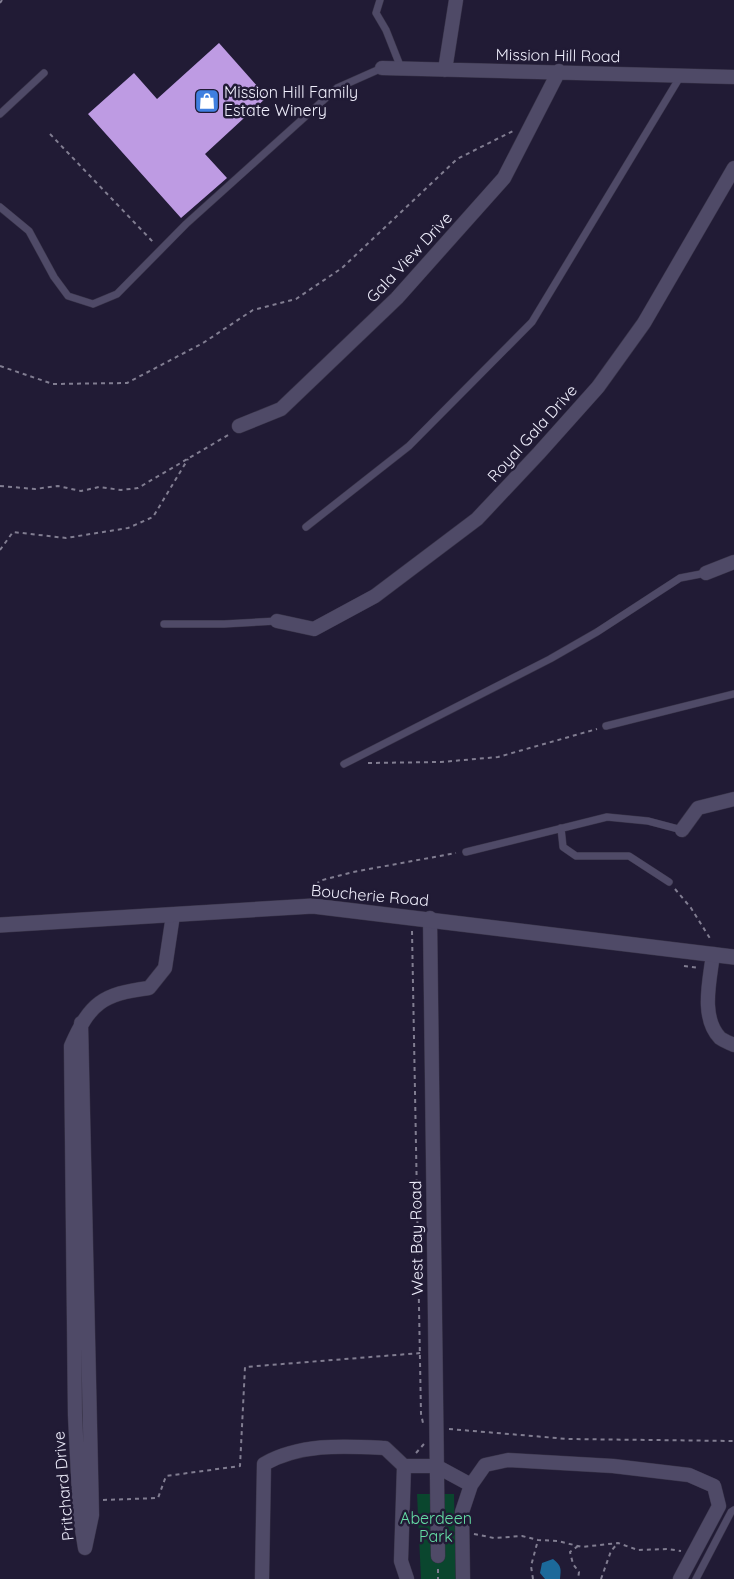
<svg xmlns="http://www.w3.org/2000/svg" width="734" height="1579" viewBox="0 0 734 1579" font-family="Quicksand,sans-serif">
<rect width="100%" height="100%" fill="#211b35"/>
<!-- green -->
<path fill="#0a462e" d="M417,1494H454L456,1579H421Z"/>
<!-- water -->
<path fill="#1c699a" d="M553,1559C562,1566 561,1569 560,1579H545L540,1573L542,1563Z"/>
<!-- building -->
<path fill="#be9be3" d="M219,43L267,97L205,154L227,178L181,218L88,114L134,73L157,99Z"/>
<g fill="none" stroke-linecap="round" stroke-linejoin="round">
<defs>
<path id="service" d="M380,0L376,13L386,30L401,68
M0,114L44,73
M0,207L29,231L54,277L68,296L93,304L117,294L186,224L337,88L382,68
M306,527L409,446L532,322L680,77
M164,624H224L277,621
M606,726L734,694
M344,764L550,659L597,632L680,578L706,573
M561,828L563,847L576,856H629L669,882
M466,852L607,817L648,821L682,830
M696,1579L731,1512L734,1510"/>
<path id="minor" d="M382,68L734,77
M445,70L456,0
M239,426L281,409L397,298L504,178L559,71
M706,573L734,562
M277,621L314,629L375,596L477,519L539,453L598,387L644,323L734,168
M682,830L698,808L734,799
M430,918L438,1556
M713,954C710,980 700,1017 720,1038C724,1041 730,1043 734,1045
M81,1023L92,1515L85,1548L80,1517L75,1415L71,1046C90,1003 102,994 149,988L165,968L173,915
M404,1466L401,1561L407,1579
M262,1579L264,1464C301,1443 344,1446 385,1448L404,1466H436L471,1485
M463,1579L462,1512L471,1485L485,1465L508,1460L613,1466L689,1475L714,1486L719,1506L680,1579"/>
<path id="secondary" d="M0,925L313,906L734,957"/>
</defs>
<!-- service casing -->
<use href="#service" stroke="#393449" stroke-width="8"/>
<!-- minor casing -->
<use href="#minor" stroke="#393449" stroke-width="15"/>
<!-- secondary casing -->
<use href="#secondary" stroke="#393449" stroke-width="16"/>
<!-- path -->
<path stroke="#817d91" stroke-width="2" stroke-dasharray="4 4" stroke-linecap="butt" d="M0,3L2,0
M50,134L154,243
M0,366L53,384L127,383L203,343L253,310L296,299L342,268L457,159L513,131
M0,486L35,489L58,486L81,491L99,487L121,490L138,488L230,434
M0,550L13,532L66,538L128,528L153,517L188,459
M368,763L441,762L498,757L597,729
M675,889L691,908L711,940
M313,892L319,881L353,872L456,853
M412,931L421,1414L423,1423
M684,966L699,968
M449,1429L568,1439L734,1441
M416,1453L424,1444
M103,1500L158,1498L166,1476L240,1466L245,1367L421,1353
M474,1534L494,1538L522,1536L538,1540L558,1541L582,1547L618,1543L638,1550L667,1549L681,1551
M578,1546L570,1552L573,1564L579,1572L578,1579
M438,1569V1579
M533,1579L531,1566L538,1540
M601,1579L611,1551L618,1543"/>
<!-- service -->
<use href="#service" stroke="#4f4a67" stroke-width="7"/>
<!-- minor -->
<use href="#minor" stroke="#4f4a67" stroke-width="14"/>
<!-- secondary -->
<use href="#secondary" stroke="#4f4a67" stroke-width="15"/>
</g>
<!-- icons -->
<defs>
<symbol id="shop-square" viewBox="-11 -11 22 22"><rect x="-9" y="-9" width="18" height="18" rx="4" fill="#3f7fe0" stroke="#211b35"/><path d="M-5-2.5h2.3a2.7 3.5 0 0 1 5.4 0H5L5.5 6h-11ZM-1.5-2.5h3a1.5 2.3 0 0 0-3 0Z" fill="#fff"/></symbol>
</defs>
<g fill-rule="evenodd">
<use href="#shop-square" x="193" y="87" width="28" height="28"/>
</g>
<g text-anchor="middle" dominant-baseline="central" stroke-width="5" stroke-linejoin="round" paint-order="stroke">
<!-- street labels -->
<g font-size="16" fill="#efeefc" stroke="#211b35">
<text transform="translate(558 55) rotate(1)">Mission Hill Road</text>
<text transform="translate(409 257) rotate(-47)">Gala View Drive</text>
<text transform="translate(532 433) rotate(-48)">Royal Gala Drive</text>
<text transform="translate(370 895) rotate(5)">Boucherie Road</text>
<text transform="translate(416 1238) rotate(-91)">West Bay Road</text>
<text transform="translate(63 1486) rotate(-95)">Pritchard Drive</text>
</g>
<!-- poi labels -->
<g font-size="16" fill="#efeefc" stroke="#211b35" text-anchor="start">
<text x="224" y="92">Mission Hill Family<tspan x="224" dy="18">Estate Winery</tspan></text>
</g>
<!-- park labels -->
<g font-size="16" fill="#64dda5" stroke="#211b35">
<text x="436" y="1518">Aberdeen<tspan x="436" dy="18">Park</tspan></text>
</g>
</g>
</svg>
